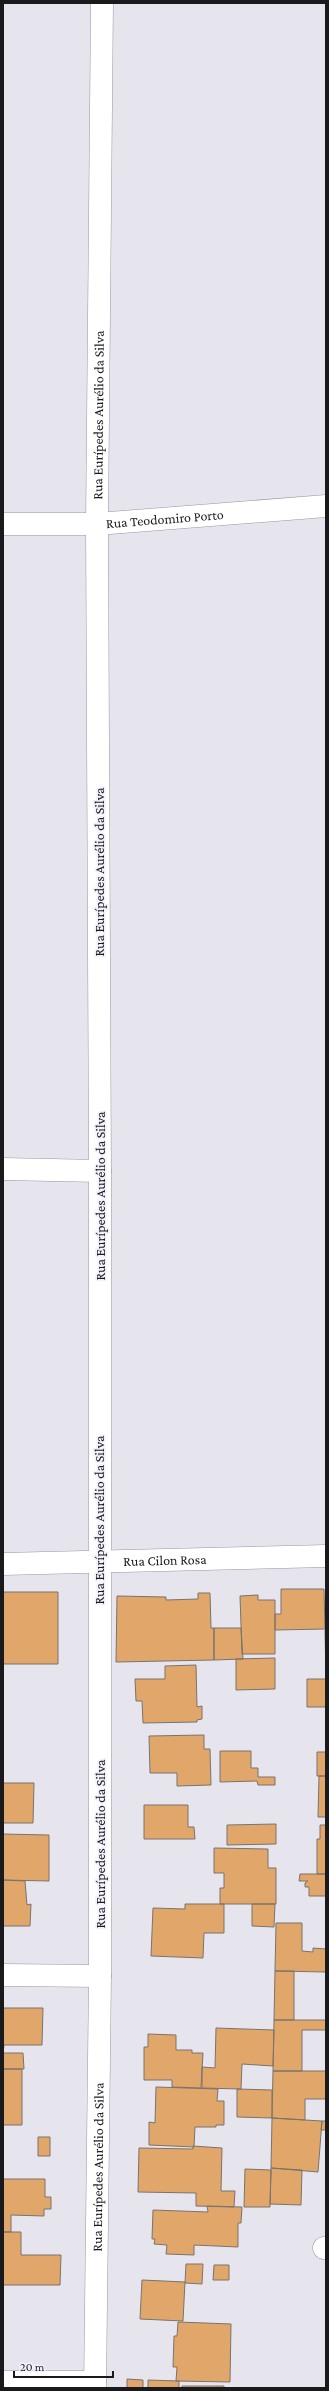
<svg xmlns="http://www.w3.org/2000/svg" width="329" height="2391" viewBox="0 0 329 2391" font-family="'Crimson Pro',serif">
<rect width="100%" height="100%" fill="#e6e5ee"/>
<!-- building -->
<path fill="#e1a66a" stroke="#7a736d" d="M281,1589H324L325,1629L275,1630V1614H281Z
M3,1592H58V1664H3Z
M198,1593H210L211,1628H214V1660L116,1662L117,1596L166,1597V1600L198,1599Z
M258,1595V1600H275V1654H242L240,1596Z
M214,1628H241L243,1659L214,1660Z
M325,1630H326V1679Z
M275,1658V1689L236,1690V1659Z
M196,1665L197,1707L202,1706V1719L197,1720V1722L143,1723L142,1701H136L135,1679H165V1666Z
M307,1679H326V1707H307Z
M204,1735V1749H210L211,1785L177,1786V1773H150L149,1736Z
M220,1751H251V1768H258V1777H275V1785H258L257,1781L220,1782Z
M317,1752H326V1776H317Z
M319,1776H326V1817H318Z
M3,1783H34L33,1823H3Z
M144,1805H188V1827H194L195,1839H144Z
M276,1824V1844L227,1845V1825Z
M320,1825H326V1874H317V1839H320Z
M3,1834L49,1835V1881L3,1880Z
M214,1848L268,1849V1868H276V1904H220V1888H224V1873H214Z
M300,1874H326V1896H309V1887H305V1883L308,1881H299Z
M3,1880L25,1881L27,1905L31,1904L30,1926H3Z
M185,1904H224V1933H204L203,1958L151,1956L153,1908L185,1909Z
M252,1904H275L274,1927L252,1926Z
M276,1923H302V1951L313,1952V1948L326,1949V1972L275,1971Z
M275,1971H294V2020H274Z
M3,2008H43L42,2045H4L3,2053H23L24,2069H3Z
M274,2020H326V2030H302V2071H273Z
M216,2028L274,2030L273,2066L242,2064L241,2089L202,2088V2067L215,2068Z
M148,2034L176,2035V2050H192V2053H203L201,2088L172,2087V2080H144V2047H148Z
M3,2069H22V2125H3Z
M273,2071H326V2099H305V2120L272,2118Z
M156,2087L218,2089L217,2101H224V2125H216V2127H195L194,2147L149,2145V2122L155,2123Z
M237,2089L272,2090V2118L237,2117Z
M272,2118L322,2121L318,2172L271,2168Z
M322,2121H326V2130H321Z
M38,2137H50V2156H38Z
M193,2146L222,2148L221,2191H235L234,2207L196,2206V2193L138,2192L139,2148L193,2149Z
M271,2168L302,2170L301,2205L270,2204Z
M245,2169L271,2170L270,2207H244Z
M3,2179H45V2197H51V2209H44V2216L11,2215V2232H3Z
M207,2206L242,2207L241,2223H238V2247L194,2245V2255L166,2254L167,2245L154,2244L155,2239H152L153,2210L208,2212Z
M3,2232H21V2255H61L60,2285H3Z
M186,2264H203L202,2284L185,2283Z
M214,2265H229V2280H213Z
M142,2280L185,2282L183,2321L140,2319Z
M178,2322L231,2324L230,2382L176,2381L177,2367H173L174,2336H177Z
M127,2379L143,2380V2388H127Z
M148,2380L179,2381V2388H148Z
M182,2386H224V2388H182Z"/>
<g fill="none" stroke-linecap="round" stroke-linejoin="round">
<defs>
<g id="street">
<path d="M3,1169L100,1171"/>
<path id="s1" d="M3,1564L326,1556"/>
<path d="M3,1975L100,1976"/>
<path d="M324,2248H326"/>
<path d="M3,2382H95"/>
<path id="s2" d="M95,2388L100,1976V1171L97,524L102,3"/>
</g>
<g id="secondary">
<path id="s3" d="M3,524H97L326,506"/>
</g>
</defs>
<!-- street casing -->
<use href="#street" stroke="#9897a0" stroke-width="23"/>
<!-- secondary casing -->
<use href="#secondary" stroke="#9897a0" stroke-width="23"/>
<!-- street -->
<use href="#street" stroke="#fff" stroke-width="22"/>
<!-- secondary -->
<use href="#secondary" stroke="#fff" stroke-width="22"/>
</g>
<g text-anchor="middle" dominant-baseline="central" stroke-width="3.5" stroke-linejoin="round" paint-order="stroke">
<!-- street labels -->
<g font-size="14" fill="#1a1a1d" stroke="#f3f2fc">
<text stroke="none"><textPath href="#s2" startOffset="1973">Rua Eurípedes Aurélio da Silva</textPath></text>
<text stroke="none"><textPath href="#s3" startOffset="162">Rua Teodomiro Porto</textPath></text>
<text transform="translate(99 872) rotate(-90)">Rua Eurípedes Aurélio da Silva</text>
<text transform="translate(100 1196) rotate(-90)">Rua Eurípedes Aurélio da Silva</text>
<text transform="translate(99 1520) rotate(-90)">Rua Eurípedes Aurélio da Silva</text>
<text stroke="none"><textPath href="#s1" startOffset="162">Rua Cilon Rosa</textPath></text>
<text transform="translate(100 1844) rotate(-90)">Rua Eurípedes Aurélio da Silva</text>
<text stroke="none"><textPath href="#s2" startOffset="221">Rua Eurípedes Aurélio da Silva</textPath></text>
</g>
</g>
<!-- border -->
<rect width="329" height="2391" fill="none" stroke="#1a1a1d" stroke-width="8"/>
<!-- scale -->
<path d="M14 2371v6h99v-6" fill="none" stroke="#1a1a1d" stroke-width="2"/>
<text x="20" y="2371" font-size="12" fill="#1a1a1d" stroke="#f3f2fc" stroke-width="3" paint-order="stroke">20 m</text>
</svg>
